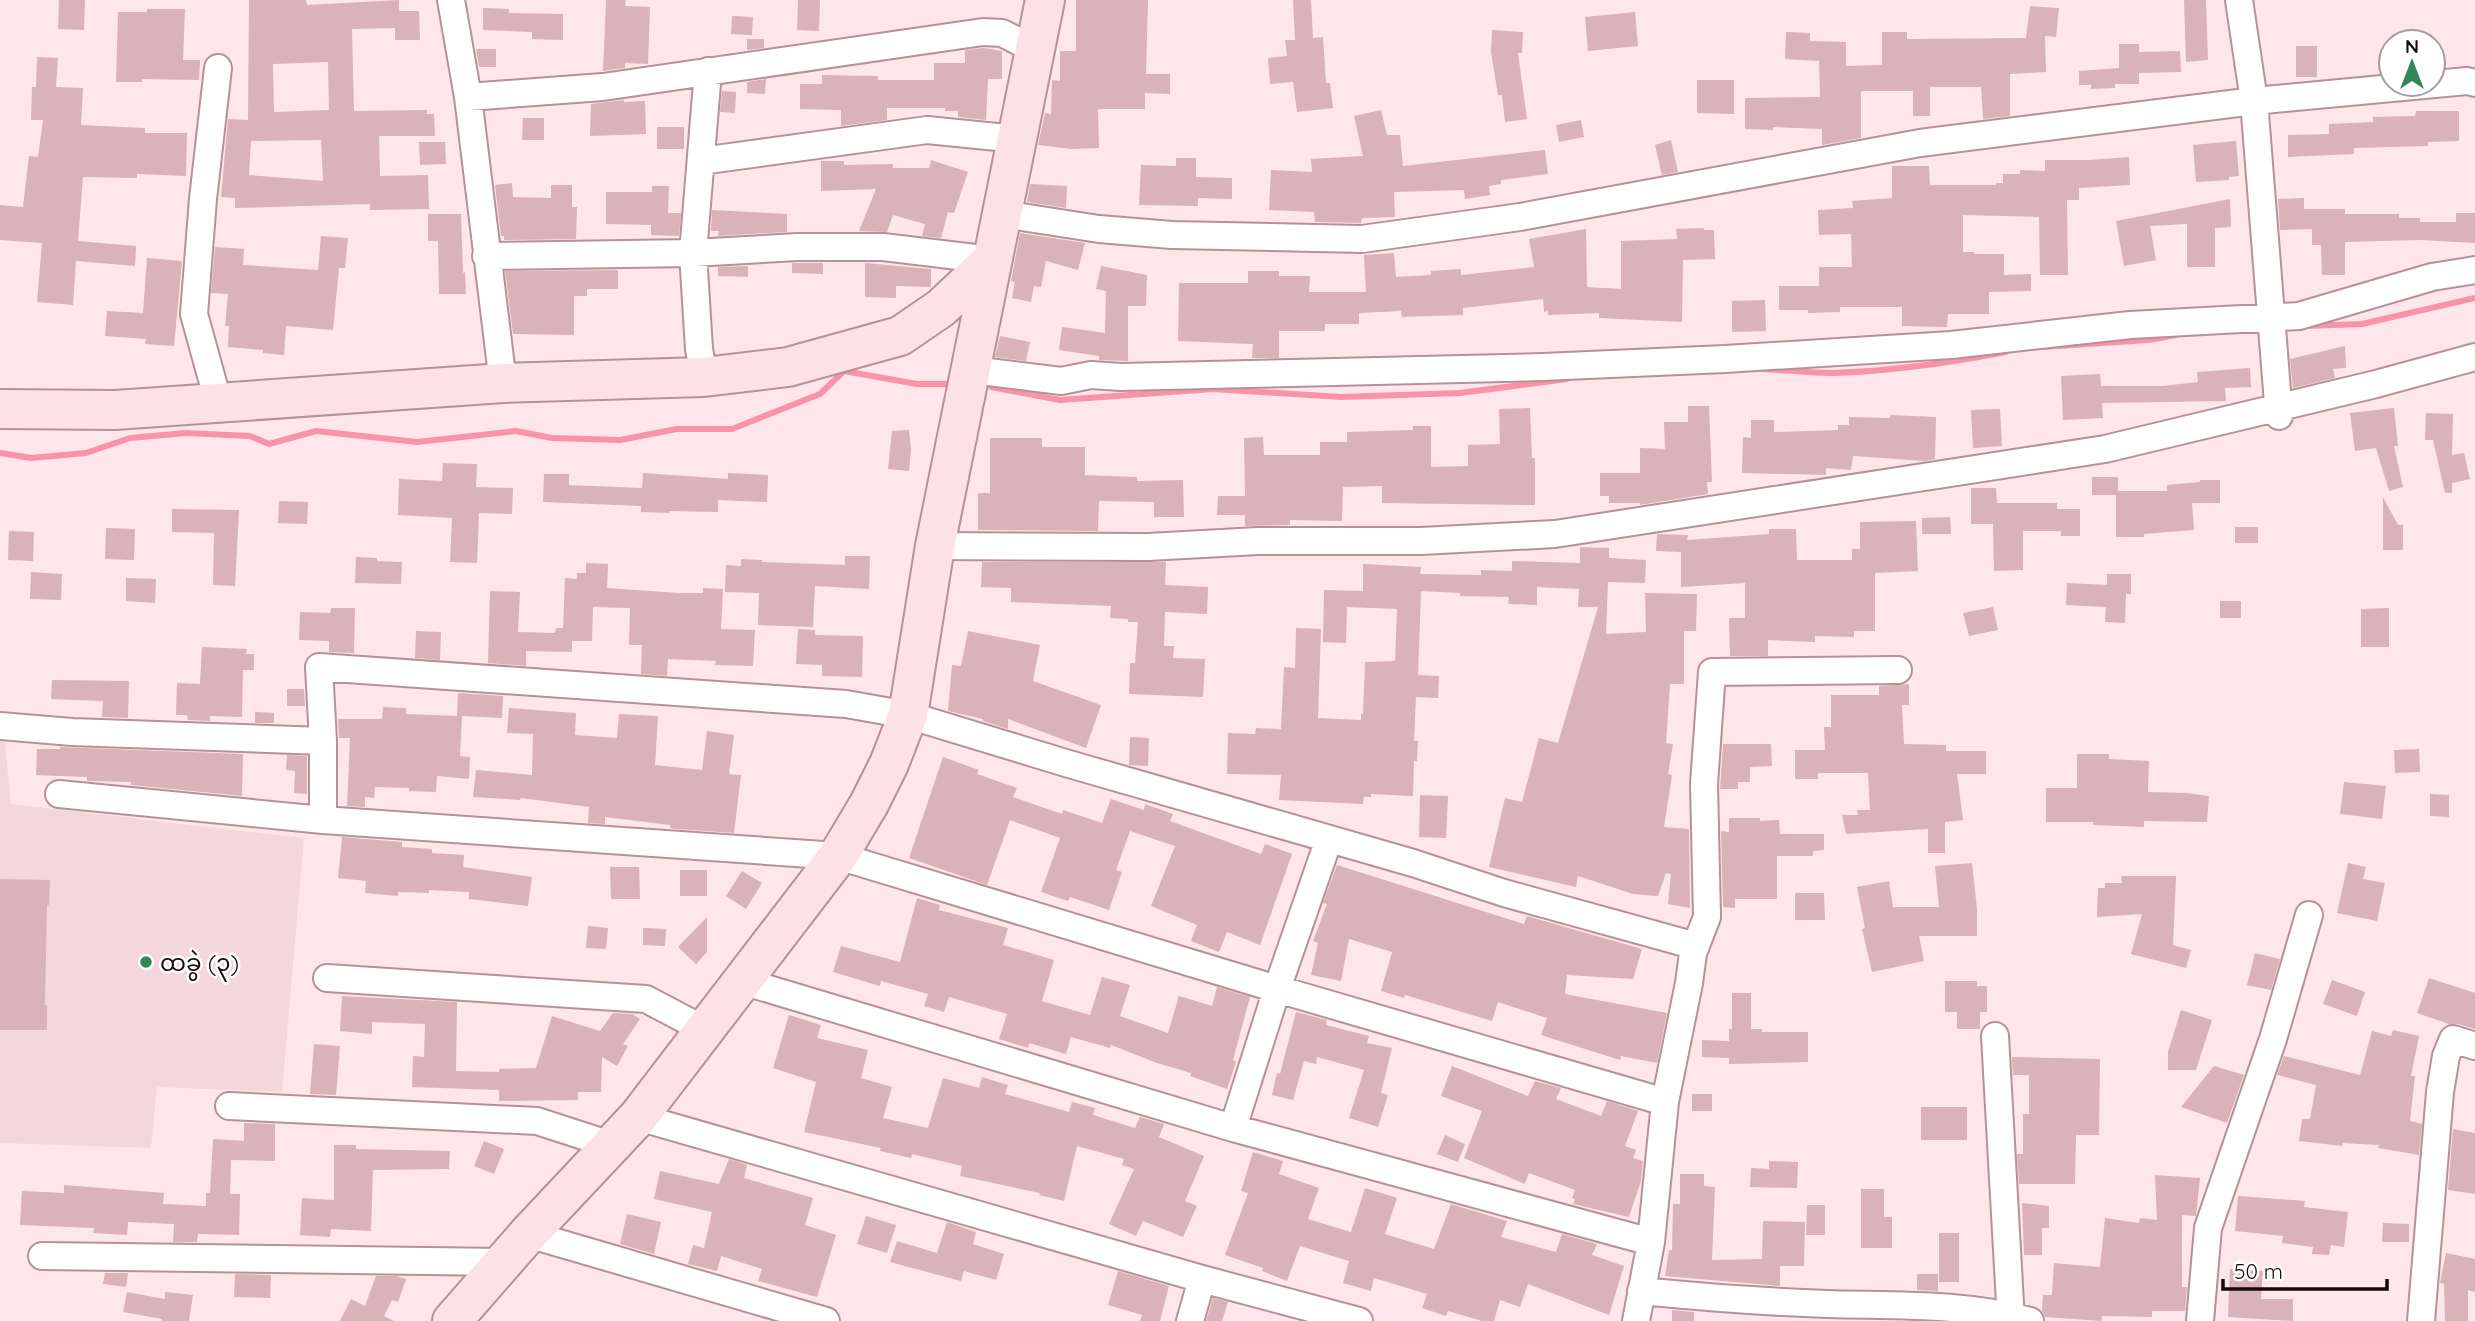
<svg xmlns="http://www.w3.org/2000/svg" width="2475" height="1321" viewBox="0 0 2475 1321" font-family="Quicksand,'Noto Sans Myanmar',sans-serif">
<rect width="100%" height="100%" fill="#ffe6ea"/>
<!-- built -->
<path fill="#f4d7dc" d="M0,735H4L11,804L304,838L282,1092L157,1087L151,1148L0,1143Z"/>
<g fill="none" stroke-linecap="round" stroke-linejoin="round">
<!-- stream -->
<path stroke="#f893a9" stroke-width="6" d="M2306,326L2362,324L2475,298
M2041,347L2149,340L2176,335
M1763,369C1786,370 1810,373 1833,373C1891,371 1949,363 2006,352
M991,387L1060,400L1213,389L1341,397L1460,393L1567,379
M0,453L31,458L86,453L130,438L186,433L250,436L269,444L316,431L417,442L516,431L552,438L620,440L677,429H732L820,394L844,371L917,384H955"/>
</g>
<!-- building -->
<path fill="#dab2b9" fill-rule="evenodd" d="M59,0H85L84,30L58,29Z
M249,0H306L307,5L399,0V11H419L420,40H395V28L352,29L354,111L427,110V114H434L435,136H379L380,176L428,175L429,209L370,210V204L235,208V198L221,197L228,119L248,120ZM328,62L329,110L274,112L273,64ZM321,140L323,181L249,175L251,141Z
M606,0H626L625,6L650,7L648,64L625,63V68L603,71Z
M798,0H820L819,31L797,30Z
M1076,0H1148L1146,74H1170V94L1145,93V109H1098L1099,148L1071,149L1038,145L1045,113L1051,114L1052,80L1060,81V51H1076Z
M1293,0H1311L1313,38L1323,37L1326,83H1330L1333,108L1297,112L1293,82L1270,84L1268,58L1287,56L1285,40H1295Z
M2184,0H2206L2208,60L2186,62Z
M2030,6L2059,8L2056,37L2045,36L2046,72L2010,74V116L1983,119L1981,87H1930V116H1913V91H1861V138L1822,145V129L1773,127V130L1745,129V98L1820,97L1819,61L1785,59L1786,32L1810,33V41L1846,42V66L1882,65V32H1907V39L2026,38Z
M483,8L509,9V13L563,14V40L532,39V32L483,30Z
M147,9H185L183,60H200L199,80L142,79V82H116L118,12H147Z
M1635,12L1638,46L1588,51L1585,17Z
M732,16L753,17L752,35L731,34Z
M1492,30L1523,32L1522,53H1518L1527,119L1505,122L1502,95H1498L1491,52Z
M747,39H764V48L747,50Z
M2119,44H2139V52L2180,51L2181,72L2139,73V84H2115V88L2091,89V85H2079V71L2119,68Z
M2296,46H2317V77H2296Z
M984,48L1002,51V79H988L986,120L958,117V111H945V108H887V120L841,126V110L800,109V84H822V75L878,76V80H934V63H965V50Z
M476,49H496V67H479Z
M37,57L58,58L56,87L83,88L81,125L145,128V133H187L186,176L137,174V178L83,177L78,241L136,246L135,266L76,261L73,305L37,302L42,243L0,240V205L23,207L29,156L38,157L43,120H31L32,87H36Z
M766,79L765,94L747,93V82Z
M1697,80H1734V114L1697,113Z
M722,91L736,92L735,113L720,112Z
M624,100V102L645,101L646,134L590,136L591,104Z
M1381,110L1387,135H1400L1403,166L1545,150L1548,174L1501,180V184L1489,186L1490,195L1465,199L1464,190L1394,192L1395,217L1362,218L1361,223L1315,222L1314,212L1269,210L1271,170L1312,172L1311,159L1363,156L1354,116Z
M2416,111H2459V141L2428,142V146L2354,148V154L2288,157V135L2329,134V124L2373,122V117L2415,116Z
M523,118H544V140H522Z
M1581,120L1584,137L1559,142L1556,125Z
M657,127H684V149H657Z
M1671,140L1678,172L1662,175L1655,145Z
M2236,141L2239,176L2229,177V180L2196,182L2193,145Z
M419,142H445L446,164L420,165Z
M2129,157L2130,185L2079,188V200H2067L2068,275H2040L2039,217L1963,215V252H1974V254H2004V275L2031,274V291L1989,292V314H1948L1947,327L1902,326V307H1840V312L1808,313V310H1779V286H1819V267H1852L1851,234L1819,235L1818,210L1853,208L1852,201L1892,198V166H1929L1930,185H1996V183H2003V174H2020V170L2045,171V160H2090Z
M1176,158H1196V177L1232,178V199L1198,198V206L1139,205L1141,165L1176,166Z
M931,160L968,172L954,213L948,212L941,238L922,236L925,224L893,215L887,232L859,231L876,189L821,191V161H844V165L893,164V168H929Z
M512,183L513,197L551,198V185H572V207H577L576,239L504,240V236H501L495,185Z
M1030,184L1067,186L1066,208L1027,202Z
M652,186H669L668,213H681L679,236L651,235V225L606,224V192H652Z
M2304,198V209H2345V214H2399V218H2420V222H2456V213H2475V243L2420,240L2345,242V275H2322L2321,245H2312V229L2280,230L2278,199Z
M2230,199L2231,227L2215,228V267H2187V224L2150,226L2156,260L2124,266L2116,221Z
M712,210L787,214V232L718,236L719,231H711Z
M428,214H461L463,273L465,272L466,294H439L438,241H428Z
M1704,228V230H1714L1715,259L1683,260L1682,322L1599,318V313L1548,315V311L1544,312L1543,299L1463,308V315L1402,317L1401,311L1359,313V324H1325V331H1279V358H1252L1253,344L1178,341L1179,283H1248V271H1279V276H1310L1309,292H1366L1364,255L1394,253L1396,277L1431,275V271L1461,269V275L1534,267L1529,239L1586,229L1587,287L1621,289V241L1677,239L1676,229Z
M1020,233L1085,243L1078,270L1046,261L1041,287L1034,286L1031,302L1012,298L1015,282L1011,281Z
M321,236L348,238L345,268H339L333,330L286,326L284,355L263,353V350L228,347L229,326H225L228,294L211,293L215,247L244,249L243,265L318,270Z
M147,258L182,261L174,346L145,344L146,339L105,336L107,311L143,313Z
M792,263H823V274L792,273Z
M865,263L931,269V287L896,286V298L865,297Z
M748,266V277L718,276V267Z
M1101,266L1147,275L1146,306H1128V361L1099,360V356L1059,350L1062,327L1105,333L1106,291L1096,289Z
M618,270V289H587V296H574V335L513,334L505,271Z
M1765,300L1766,331L1732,332V301Z
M1000,336L1030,342L1026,361L995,357Z
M2345,346L2346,368L2333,369L2335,378L2293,388L2290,359Z
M2250,368L2251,387L2225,388L2226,401L2102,403L2103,418L2063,420L2061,376L2100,374L2101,386H2162L2198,382L2197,372Z
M1688,406H1709L1712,482H1707L1708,494L1640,505V503H1609V496H1600V473H1640V448L1665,449L1664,422H1688Z
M1530,408L1532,458H1535V505L1382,503V486L1343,487L1342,521L1290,520V525L1245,526V515H1217L1218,496H1245L1244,438L1263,437L1264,455H1320V442H1347V432L1413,430V426H1431V467L1468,466V445L1500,444L1499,409Z
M2394,408L2398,446H2394L2403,487L2389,491L2376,448L2355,451L2350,413Z
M2000,409L2002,446L1973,448L1971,410Z
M2426,413L2453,414L2452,455L2464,453L2470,479L2452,483V493H2445L2433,440H2425Z
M1890,415L1936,417L1935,459L1925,461L1853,456L1851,470L1826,468V475L1742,473L1743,437L1751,438V420H1774V432L1838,430V425H1849V417L1890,418Z
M909,430L911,450L909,471L888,469L892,431Z
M990,438H1042V447H1085V475L1137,477V481L1183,480L1184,517H1154V502L1099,501L1098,531L978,530V493H990Z
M443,463L477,464L476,487L513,488L512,514L479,513L477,563L450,562L452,518L398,515L399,479L442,481Z
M643,473L728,479V473L768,475L767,502L718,500V512L669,511V513L641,512V506L543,502L544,474H569V485L642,488Z
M2092,477H2118V491H2167V485L2200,482V480H2220V503H2192L2194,530L2144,534V537H2116V495H2092Z
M1971,488H1996L1997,503H2057V509H2080V536H2061V531H2023V570L1994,571L1993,524H1971Z
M2383,497L2398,525H2403V550H2383Z
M279,501L308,502L307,524L278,523Z
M172,509L239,510L235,586L213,585L214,533L172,532Z
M1950,517L1951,534H1922V518Z
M1916,521L1918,571L1875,573V631H1854V637L1815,636V642L1768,640V656H1730L1729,618H1745V583L1681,587V552L1656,551L1657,534L1688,535L1687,540L1769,534V529H1796L1797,560H1852V549H1860V522Z
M2235,527H2258V543H2235Z
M106,528L135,529L134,560L105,559Z
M9,531L34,532L33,561L8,560Z
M1580,547L1609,548V558L1646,560L1645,583L1608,582L1606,634L1646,632L1645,593L1697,594L1696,631H1684V684H1670L1666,743L1673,744L1668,774L1672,775L1664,827L1689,829L1690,908L1668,904L1671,874L1666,873L1658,896L1633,894L1578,876L1576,887L1489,867L1505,798L1522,802L1539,738L1558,743L1598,607H1578L1579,589L1537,587V605L1508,604L1509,597L1460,596V593L1421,591L1418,675L1439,676L1438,698L1416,697L1414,741H1418L1417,761H1414L1413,796L1371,794V797H1364L1363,804L1279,800L1281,775L1227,774L1228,733L1255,734L1256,728L1281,729L1284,667L1295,668L1296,628L1321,629L1318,718L1361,720V714H1363L1365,662L1395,661L1397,609L1347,607L1346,643L1323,642L1324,590L1363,591V564L1421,567L1420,574L1481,575V570L1512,571V561L1580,563Z
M845,556H870L869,589L815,586L813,627L758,625L759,593L725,592L726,565L741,566V559L762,560V562L845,565Z
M356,557L377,558V561L402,562L401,584L355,583Z
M982,562H1166L1165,585L1208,587L1207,614L1165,612L1164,646H1174L1173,658L1205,659L1203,697L1129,694L1130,663H1135L1138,622H1128V619L1110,618L1111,606L1011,602V588L981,587Z
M586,563L608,564L607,588L679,593H703V588L723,589L721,629L755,630L753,666L715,665L716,661L668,659L667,676L641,674L642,645H629L630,608L593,607L592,641H572V652L526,651V666L488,663L490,591L520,592L518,632L555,633L556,628H563L565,578L577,579V573H586Z
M31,572L62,574L61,600L30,599Z
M2107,574H2131V594H2126L2125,623L2105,622L2106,607L2066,605L2067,583L2107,585Z
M126,578L156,579L155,603L126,601Z
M2220,601H2241V618H2220Z
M1993,607L1998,630L1969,636L1963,613Z
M331,608H355L354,653L329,652V641L299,640L300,612L330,613Z
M2389,608V647H2361V609Z
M798,629L815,630V635L863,636L862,677L822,676V665L796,664Z
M416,631L441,632L440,660L415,658Z
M968,631L1040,645L1033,681L1101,705L1086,748L1008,719V729L983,721V719L948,711L952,665L961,666Z
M202,647L247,649L246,654H254V670H243L242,717L210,716V721L188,720L187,715H176L177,683L200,684Z
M52,680L129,681L128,718L102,717L103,701L51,699Z
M1909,684V705H1902L1904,744L1946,745V751H1986V774H1957L1963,820L1945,822V853H1928V829L1846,834L1842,815H1858L1857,810H1870L1868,773H1818V779H1795V750H1825L1824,727H1831V695H1879V686Z
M287,689H304L305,706H287Z
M458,693L503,696L502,718L462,716L460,756L470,757L469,779L437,776L436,792L409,791V788L375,787L374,798L365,797V807L347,806L350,738H339L338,719H382L383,707L406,708V714L457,716Z
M509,708L576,713L575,735L617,738L619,714L658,716L655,765L702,770L707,731L734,735L729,774L741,775L734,833L677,829L670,828V825L605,817V824L588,823L589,807L521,798L520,800L473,797L476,770L532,775L533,734L507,733Z
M255,712L274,713V723H255Z
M1130,737L1149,738L1148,766L1129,765Z
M1723,744H1771L1772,766L1750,767V782H1738V789H1720Z
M60,747L243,754L242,796L131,785V782L87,781V777L36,775L37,749H60Z
M2419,749L2420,772L2395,773L2394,750Z
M2077,754H2109V759L2149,761L2148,792L2187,793L2209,796L2207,822L2144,821V827L2093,825V822H2046V788H2077Z
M287,755L307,756V794L294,793L295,771L286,770Z
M943,757L979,770L977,774L1017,788L1013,797L1062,814L1063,810L1102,823L1111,799L1144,810L1145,804L1173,814L1170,821L1261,854L1265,844L1292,854L1260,945L1227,932L1219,952L1191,941L1197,925L1151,906L1175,846L1130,831L1116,870L1122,872L1109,910L1070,897L1068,901L1041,892L1060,838L1010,820L987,885L909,858Z
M2344,782L2386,786L2382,819L2340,814Z
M2430,794L2449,795V817L2430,816Z
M1420,795L1448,796L1446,838L1419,837Z
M1729,818H1760V821L1779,820L1780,834H1824V850L1813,851V856H1777V899H1735V908L1723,907L1721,831L1729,832Z
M342,837L402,842V847L432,849V853L464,855L463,867L532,877L528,906L469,899V892L429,890V893L398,892V896L365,893L366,881L338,878Z
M1972,863L1977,909V936H1919L1924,961L1872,972L1862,929L1865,928L1857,887L1889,881L1893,907H1939L1935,866Z
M2348,863L2366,867L2363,879L2385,883L2377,921L2337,913Z
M1337,865L1524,924L1527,916L1642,949L1633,979L1567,975L1565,994L1667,1013L1657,1063L1621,1056L1620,1060L1541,1035L1547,1018L1498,1002L1492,1021L1405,995L1404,998L1381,991L1392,952L1349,939L1341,981L1311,975L1318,943L1313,941L1327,904L1323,903Z
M610,867H639L640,899H611Z
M680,870H707V896H680Z
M742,871L762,883L746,909L726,896Z
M2121,876H2176L2173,945L2191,950L2186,968L2131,954L2142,914L2097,917L2098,888H2105V883H2122Z
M0,879L50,880L49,905H47L45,1005H47V1030H0Z
M1795,893H1824L1825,920H1795Z
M917,898L940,905L939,910L1008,928L1003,945L1054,960L1042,1001L1090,1015L1102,977L1130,985L1120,1016L1168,1033L1179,996L1212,1006L1217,987L1250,997L1233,1060L1236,1062L1227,1089L1190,1076L1191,1073L1157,1063L1111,1045L1110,1048L1071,1037L1066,1054L1029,1043L1028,1048L999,1039L1007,1014L949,997L944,1012L924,1006L928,994L881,981L880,986L833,972L841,946L900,962Z
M707,917V952L696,964L678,947Z
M588,926L608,928L606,949L586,948Z
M643,928L666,929L665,946L643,945Z
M2255,953L2280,959L2271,990L2247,985Z
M2429,978L2475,993V1029L2458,1024H2449L2417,1013Z
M2332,980L2365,992L2357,1016L2323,1004Z
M1945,981H1977V986H1987V1012H1980V1029H1957V1012H1945Z
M1732,993H1751V1029H1762V1032H1808V1062L1729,1064V1058L1702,1057V1040L1729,1041V1029H1732Z
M342,996L457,1002L456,1071L499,1072V1069L536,1068L552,1016L600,1031L613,1013L632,1014L640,1019L623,1044L628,1046L617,1066L602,1057L601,1092H578V1100L499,1101V1090L412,1087L413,1056L424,1057L425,1024L372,1022V1034L340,1031Z
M2181,1010L2212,1020L2196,1070H2168V1052Z
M1296,1012L1327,1020L1326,1025L1369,1036L1367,1043L1392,1048L1381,1093L1388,1095L1378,1127L1349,1118L1364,1070L1317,1057L1316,1064L1304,1061L1293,1100L1272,1095L1277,1073L1280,1074Z
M789,1015L821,1025L817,1038L868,1050L861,1078L892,1087L883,1118L928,1128L943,1078L979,1088L982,1077L1008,1085L1005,1094L1069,1112L1072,1102L1095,1108L1093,1115L1135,1128L1140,1117L1164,1124L1159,1137L1204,1156L1185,1201L1197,1206L1183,1237L1143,1221L1136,1236L1109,1224L1134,1169L1122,1165L1124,1159L1077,1146L1064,1201L1039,1195L1040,1193L960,1176L962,1166L912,1154L911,1158L880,1151L881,1148L804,1132L816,1082L773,1068Z
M2393,1030L2419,1036L2411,1076H2415L2410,1121L2422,1124L2419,1155L2378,1148L2379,1145L2343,1143L2342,1146L2299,1141L2302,1119H2310L2316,1085L2277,1075L2284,1056L2360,1075L2372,1031L2391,1036Z
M314,1044L340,1046L336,1095L310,1094Z
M2012,1057L2100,1059L2099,1135H2076L2075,1184H2019L2017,1154H2023V1114H2029V1075H2013Z
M1452,1066L1528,1096L1535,1081L1561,1088L1556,1099L1601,1116L1607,1101L1638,1111L1625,1146L1636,1150L1633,1158L1643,1161L1641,1181L1629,1217L1573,1204L1575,1199L1572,1198L1575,1190L1529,1173L1525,1184L1464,1158L1482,1111L1441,1096Z
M2214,1066L2244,1075L2227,1123L2181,1107Z
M1692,1094H1712V1111H1692Z
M1921,1107H1967V1140H1921Z
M244,1123L275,1124V1161L231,1160L230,1194H240L239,1235L198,1234L197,1242H173L174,1224L128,1222L127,1235L93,1233L94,1228L20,1225L22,1191L64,1193V1185L164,1193L163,1204L206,1206V1193H210L213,1139L244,1141Z
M2453,1129L2475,1133V1194L2448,1190Z
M1445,1135L1465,1144L1458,1162L1437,1154Z
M484,1141L504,1149L494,1174L474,1166Z
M334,1145H356V1149L450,1151L449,1169L373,1170L371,1231L331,1229L330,1237L300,1235L302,1198L334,1200Z
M1253,1152L1283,1161L1279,1174L1319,1188L1308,1219L1351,1232L1365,1188L1397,1198L1385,1234L1434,1249L1451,1204L1507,1221L1501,1237L1556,1252L1562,1234L1597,1244L1592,1255L1624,1266L1609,1315L1528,1284L1520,1307L1500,1300L1494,1321H1482L1448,1311L1446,1316L1422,1308L1427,1294L1374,1278L1371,1291L1343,1283L1349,1261L1300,1246L1287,1281L1262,1271L1263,1268L1225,1255L1248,1193L1241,1191Z
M729,1159L747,1165L744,1178L813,1198L805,1225L836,1235L817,1297L758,1281L762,1269L721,1256L717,1271L688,1264L693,1245L704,1248L712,1212L654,1199L660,1171L719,1184Z
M1769,1161L1798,1162L1797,1188L1750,1187L1751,1168L1769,1169Z
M1680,1174H1704V1186L1715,1187L1712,1260L1762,1259L1763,1221L1805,1222L1804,1266H1780V1286L1665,1276L1669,1250H1672L1673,1204H1680Z
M2155,1175L2200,1178L2196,1216L2182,1215V1287H2187L2185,1311H2152V1317L2102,1316L2101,1321L2045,1317L2042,1311L2043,1295H2052L2054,1263L2100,1267L2105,1218L2139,1223L2140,1218L2157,1220Z
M1861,1189H1884V1217H1892V1248H1861Z
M2238,1196L2305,1201L2304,1207L2348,1212L2344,1247L2331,1245L2329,1255L2312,1254L2313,1247L2282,1243L2283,1236L2235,1231Z
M2022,1203L2049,1206V1228H2042V1255H2024Z
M1807,1205H1825V1235H1806Z
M627,1214L661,1222L654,1254L620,1244Z
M866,1216L896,1225L887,1253L857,1244Z
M947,1222L976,1232L973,1244L1004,1254L996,1280L964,1271L961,1281L890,1262L897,1241L937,1253Z
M2383,1223L2409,1224V1242H2382Z
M1939,1233H1959V1282H1939Z
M2446,1253L2475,1259V1292L2468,1290V1321H2445L2444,1284L2440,1283Z
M2230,1269L2263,1271L2261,1299H2293V1321L2228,1317Z
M1118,1271L1169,1286L1160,1321H1140L1142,1315L1108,1305Z
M105,1273H128L126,1287L103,1284Z
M235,1274L271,1275L270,1298L234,1297Z
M1917,1274H1938V1291L1917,1290Z
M376,1276H397L406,1279L398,1302L392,1300L384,1316L394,1321H340L351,1299L365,1306Z
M127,1292L165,1299V1292L193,1295L189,1321H162V1319L123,1312Z
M1213,1298L1228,1302L1222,1321H1206Z
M1672,1310L1694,1312V1321H1672Z"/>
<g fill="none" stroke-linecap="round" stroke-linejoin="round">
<defs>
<path id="street" d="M451,0L468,97L503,383
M2239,0L2254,101L2279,416
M218,68L203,199L194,314L218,401
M468,97L603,87L983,32L1002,33L1035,50
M701,161L927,130L1017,139
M1002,214L1099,229L1172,235L1362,239L1520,217L1920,143L2254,101L2467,81L2475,83
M486,256L693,253L797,247H883L992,260
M972,370L1061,381L1091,375L1121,377L1543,367L1725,359L1951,345L2130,325L2299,316L2432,277L2475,270
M704,377L699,349L693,253L708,71
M935,546L1148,547L1258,541H1421L1555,534L2105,449L2376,384L2475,357
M0,726L72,732L323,741
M59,794L323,820V741L319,667L846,704L908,715L1069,764L1413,863L1504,893L1696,946
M323,820L838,856L1277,989L1665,1102
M327,978L646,999L705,1030
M742,981L1233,1128L1651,1242
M1995,1036L2011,1321
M229,1106L537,1121L611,1145
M638,1117L1202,1279L1359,1321
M1233,1128L1277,989L1329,839
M528,1234L826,1321
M42,1256L503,1262
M1641,1291C1703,1297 1766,1302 1828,1304C1895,1306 1965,1303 2030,1321
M1190,1321L1202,1279
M1636,1321L1651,1242L1665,1102L1689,983L1693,953L1707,917L1704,784L1712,672L1898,670
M2200,1321L2208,1228L2273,1039L2309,915
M2421,1321L2440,1092L2446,1056L2453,1039L2475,1046"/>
<path id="secondary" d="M0,409L115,410L503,383L704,377L788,367L900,336L941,308L992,260
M452,1321L528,1234L638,1117L838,856L869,804L889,764L908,715L935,546L1045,0"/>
</defs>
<!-- street casing -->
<use href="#street" stroke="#b79198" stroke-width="30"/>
<!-- secondary casing -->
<use href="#secondary" stroke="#b79198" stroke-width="42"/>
<!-- street -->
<use href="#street" stroke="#fff" stroke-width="26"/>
<!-- secondary -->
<use href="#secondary" stroke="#fce2e7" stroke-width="38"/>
</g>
<!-- markers -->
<circle fill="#328659" stroke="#fff" stroke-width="2.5" cx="146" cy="962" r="7"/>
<g text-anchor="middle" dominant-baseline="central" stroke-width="5" stroke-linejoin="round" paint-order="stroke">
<!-- poi labels -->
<g font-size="23" fill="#170a0d" stroke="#fff" text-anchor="start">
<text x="160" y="962">ထခွဲ (၃)</text>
</g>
</g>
<!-- north arrow -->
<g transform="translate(2412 63)"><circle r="33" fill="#ffffff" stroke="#a29d9e" stroke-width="2"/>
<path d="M0-5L12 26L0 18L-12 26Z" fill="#328659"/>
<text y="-10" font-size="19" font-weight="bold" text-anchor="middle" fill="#170a0d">N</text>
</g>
<!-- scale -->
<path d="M2223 1279v10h164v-10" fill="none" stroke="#170a0d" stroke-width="3.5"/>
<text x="2234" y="1279" font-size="21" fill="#170a0d" stroke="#ffffff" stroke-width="5" paint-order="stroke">50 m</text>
</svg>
